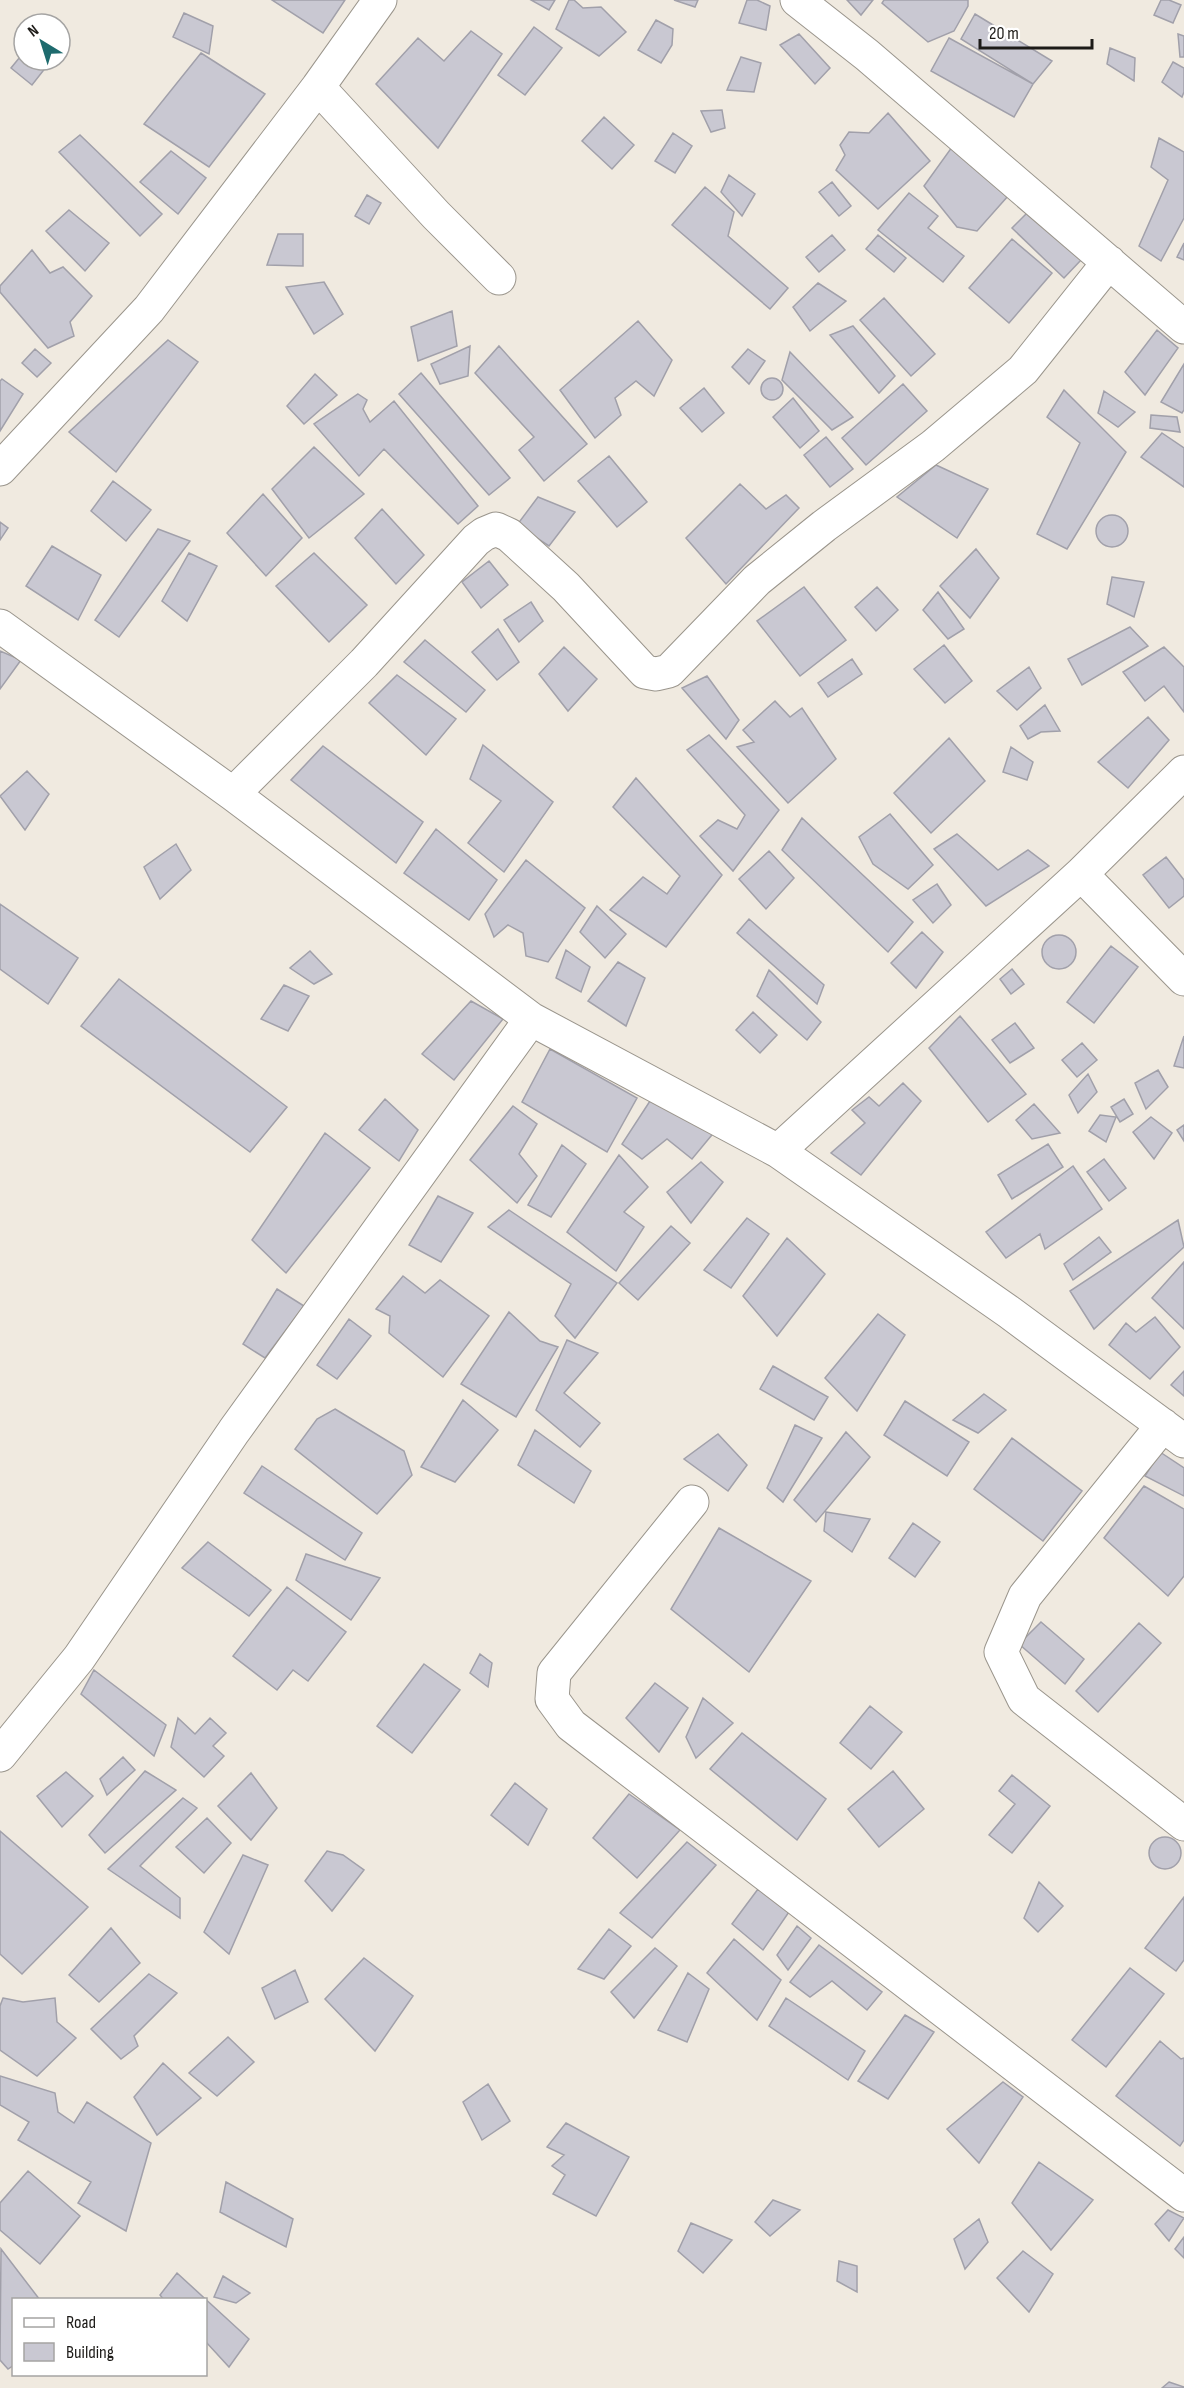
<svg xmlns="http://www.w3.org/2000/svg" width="1184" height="2388" viewBox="0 0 1184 2388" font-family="'Sofia Sans Condensed',sans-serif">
<rect width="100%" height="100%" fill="#f0eae0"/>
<!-- building -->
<path fill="#c9c8d2" stroke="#a1a0aa" stroke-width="1.5" d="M272,0H345L323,33Z
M531,0H555L549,10Z
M569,0H574L583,8L601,7L626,32L599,56L556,29Z
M674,0H698L695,7Z
M747,0H757L770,6L766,30L739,23Z
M847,0H873L861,15Z
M884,0H968V6L954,31L928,42L882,3Z
M1161,0H1169L1181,5L1173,23L1154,15Z
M184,13L213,26L209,54L173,37Z
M975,14L1052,61L1033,84L961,39Z
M656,20L673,29L672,45L661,63L638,50Z
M534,27L562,48L525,95L498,75Z
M471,31L502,54L438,148L376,84L418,38L444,61Z
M799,34L830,68L815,84L780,45Z
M1178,34L1184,36V57H1180Z
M949,38L1033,84L1014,117L931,71Z
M1110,48L1135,58L1134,81L1107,64Z
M24,52V60H48L50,62L32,85L11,68Z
M201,53L265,94L209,167L144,124Z
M741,57L761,63L754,92L727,90Z
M1173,62L1184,68V92L1182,97L1162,82Z
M722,110L725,128L711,132L701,111Z
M888,113L930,161L878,209L836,170L845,155L840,145L849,132L869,133Z
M604,117L634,145L612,169L582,141Z
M673,133L692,146L675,173L655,161Z
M80,135L162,214L140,236L59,152Z
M1159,138L1184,152V218L1161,261L1139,246L1168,180L1151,167Z
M952,147L1008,196L977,231L957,227L924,186Z
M171,151L206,178L178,214L140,182Z
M729,175L755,194L742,216L721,192Z
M832,182L851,206L839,216L819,192Z
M705,187L734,212L728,236L788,288L770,309L672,225Z
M909,193L938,216L928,228L964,256L943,282L878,230Z
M367,195L381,203L369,224L355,216Z
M69,210L109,243L85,271L46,231Z
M1029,211L1081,260L1064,278L1012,228Z
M278,234H303V266L267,265Z
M832,235L845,250L819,272L806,257Z
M878,235L906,258L894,272L866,249Z
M1012,239L1052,273L1009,323L969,288Z
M1184,243V260L1177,257Z
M32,250L50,273L63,267L92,296L70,322L74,336L48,348L0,292V286Z
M324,282L343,314L314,334L286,287Z
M818,283L846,301L810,331L793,307Z
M884,298L935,354L911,376L860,320Z
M452,311L457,346L418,361L411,327Z
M638,321L672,360L654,396L636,381L615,398L621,415L595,438L560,390Z
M853,326L895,376L879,393L830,335Z
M1157,330L1178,348L1145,395L1125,372Z
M168,340L198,362L116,472L69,432Z
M470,346L468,376L440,384L431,364Z
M499,346L587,444L544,481L519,450L534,437L475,373Z
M35,349L51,363L37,377L22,363Z
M748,349L765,361L749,384L732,367Z
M790,352L853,417L832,430L782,380Z
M1184,364V410L1182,413L1161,402Z
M421,373L510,478L489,495L399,394Z
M315,374L337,395L304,424L287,406Z
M761 389a11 11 0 1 1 22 0a11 11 0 1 1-22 0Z
M2,379L23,394L0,431V381Z
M903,384L927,411L866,465L842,438Z
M704,388L724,413L702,432L680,408Z
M1064,390L1126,452L1067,549L1037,534L1080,443L1047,417Z
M1104,391L1135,412L1118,427L1098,413Z
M358,394L367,400L363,409L370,422L394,401L478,506L458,524L384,449L359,476L314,424Z
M793,398L819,431L800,448L773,417Z
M1151,415L1177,417L1180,432L1150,428Z
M1162,433L1184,448V487L1141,457Z
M826,437L853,469L830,487L804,455Z
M314,447L364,494L309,538L272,489Z
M609,456L647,502L617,527L578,481Z
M936,465L988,489L957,538L897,497Z
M113,481L151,510L126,541L91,511Z
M740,484L766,509L786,495L799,508L726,584L686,538Z
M263,494L302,538L266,576L227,533Z
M538,497L575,512L549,546L517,525Z
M382,509L424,555L396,584L355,538Z
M1096 531a16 16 0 1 1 32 0a16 16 0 1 1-32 0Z
M0,522L8,528L0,540Z
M158,529L190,541L119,637L95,620Z
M52,546L101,575L78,620L26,586Z
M976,549L999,578L970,618L940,586Z
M189,553L217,566L187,621L162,601Z
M314,553L367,605L329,642L276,586Z
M489,561L508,585L481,608L462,582Z
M1112,577L1144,582L1134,617L1107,604Z
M804,587L846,640L800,676L757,621Z
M877,587L898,610L876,631L855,607Z
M938,592L964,629L948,639L923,610Z
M531,602L543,621L519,642L504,620Z
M1130,627L1148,646L1082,685L1068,659Z
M498,629L519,662L497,680L472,652Z
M425,640L485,690L466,712L404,662Z
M944,645L972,681L945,703L914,669Z
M564,647L597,679L568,711L539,674Z
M1164,647L1184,667V712L1164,686L1145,701L1123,672Z
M0,651L21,660L0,689Z
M852,659L862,674L828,697L818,683Z
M1029,667L1041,688L1017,710L997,691Z
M397,675L456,719L426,755L369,703Z
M707,676L739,720L726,739L682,688Z
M775,701L790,717L802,708L836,759L788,803L737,747L754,742L743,730Z
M1045,705L1060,731L1041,732L1028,739L1020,726Z
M1148,717L1169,740L1128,788L1098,762Z
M709,735L779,810L733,871L700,836L718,820L737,829L745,815L687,750Z
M949,738L985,781L931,833L894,793Z
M483,745L553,802L504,872L468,843L501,801L470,779Z
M323,746L423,822L396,863L291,780Z
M1011,747L1033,762L1027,780L1003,772Z
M27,771L49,794L25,830L0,796Z
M636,778L722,875L666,947L610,910L643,877L667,894L680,876L613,807Z
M890,814L933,865L908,889L873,864L859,837Z
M802,818L913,922L888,952L782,850Z
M436,829L497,880L469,920L404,873Z
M957,834L998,870L1028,850L1049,866L986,906L934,849Z
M176,844L191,870L160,899L144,867Z
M769,851L794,878L766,909L739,879Z
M1166,857L1184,880V896L1169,908L1143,875Z
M526,860L585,908L548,962L526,956L523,933L508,925L494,937L485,914Z
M937,884L951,905L933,923L913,900Z
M0,904L78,958L48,1004L0,969Z
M597,906L626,934L605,958L580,932Z
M749,919L824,985L817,1004L737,933Z
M922,932L943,952L916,988L891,963Z
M1042 952a17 17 0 1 1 34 0a17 17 0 1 1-34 0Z
M1111,946L1138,967L1094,1023L1067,1002Z
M566,950L590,967L581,992L556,978Z
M310,951L332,974L314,984L290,968Z
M618,962L645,978L626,1026L588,1001Z
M1012,969L1024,984L1011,994L1000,979Z
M769,970L821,1022L807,1040L757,996Z
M119,979L287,1107L250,1152L81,1026Z
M284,985L309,996L288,1031L261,1019Z
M471,1001L503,1019L454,1080L422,1054Z
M753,1012L777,1035L760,1053L736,1030Z
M960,1016L1026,1094L988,1122L929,1048Z
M1015,1023L1034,1048L1010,1063L992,1040Z
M1184,1036V1068L1174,1066Z
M1082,1043L1097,1060L1077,1077L1062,1060Z
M550,1049L637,1098L607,1152L522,1102Z
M1158,1070L1168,1087L1146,1109L1135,1083Z
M1088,1074L1097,1092L1078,1113L1069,1095Z
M903,1083L921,1101L861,1175L831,1153L865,1123L852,1110L869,1097L879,1106Z
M385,1099L418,1130L399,1161L359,1130Z
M1124,1099L1133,1114L1120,1122L1111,1107Z
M650,1101L716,1130L692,1159L667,1139L642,1159L622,1144Z
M1034,1104L1060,1133L1032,1139L1016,1120Z
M513,1106L537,1124L519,1154L537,1176L517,1203L470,1160Z
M1100,1115L1116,1117L1106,1142L1089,1131Z
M1151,1117L1172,1133L1154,1159L1133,1132Z
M1184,1125V1141L1177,1130Z
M325,1133L370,1168L286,1273L252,1240Z
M1048,1144L1063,1167L1012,1199L998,1175Z
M562,1145L586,1164L551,1217L528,1205Z
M619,1155L648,1187L624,1212L644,1227L616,1271L567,1232Z
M1104,1159L1126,1188L1109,1201L1087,1172Z
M701,1162L723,1182L691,1223L667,1192Z
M1073,1166L1102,1209L1045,1249L1040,1234L1006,1258L986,1232Z
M438,1196L473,1213L441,1262L409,1245Z
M509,1210L617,1283L575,1338L555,1316L571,1284L488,1227Z
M747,1218L769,1234L731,1288L704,1270Z
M1178,1220L1184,1247L1094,1329L1070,1291Z
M671,1226L690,1243L638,1300L619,1283Z
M1099,1237L1111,1252L1073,1280L1064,1264Z
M787,1238L825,1274L777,1336L743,1296Z
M1184,1262V1329L1152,1298Z
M403,1276L425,1293L440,1280L489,1316L443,1377L389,1333L390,1316L376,1309Z
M277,1289L304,1306L265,1358L243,1344Z
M509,1312L540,1341L558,1347L516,1417L461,1384Z
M878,1314L905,1335L857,1411L825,1378Z
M1155,1317L1180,1347L1150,1379L1109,1345L1126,1323L1136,1332Z
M349,1319L371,1336L337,1379L317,1365Z
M567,1340L598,1353L564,1393L600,1423L580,1447L536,1410Z
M773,1366L828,1397L814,1420L760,1389Z
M1184,1371V1396L1171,1385Z
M984,1394L1006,1410L978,1433L953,1420Z
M463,1400L498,1430L455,1482L421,1467Z
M905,1401L969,1442L947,1476L884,1435Z
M335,1409L404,1451L412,1475L377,1514L295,1449L317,1419Z
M795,1425L822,1438L783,1502L767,1488Z
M535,1430L591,1471L574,1503L518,1465Z
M846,1432L870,1457L816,1522L794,1500Z
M718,1434L747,1465L728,1491L684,1459Z
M1012,1438L1082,1491L1043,1541L974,1489Z
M1160,1452L1184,1468V1496L1145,1476Z
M262,1466L362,1533L345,1560L244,1493Z
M1144,1486L1184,1509V1576L1168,1596L1104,1538Z
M826,1512L870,1519L852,1552L824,1531Z
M913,1523L940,1542L915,1577L889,1558Z
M719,1528L811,1581L749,1672L671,1609Z
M208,1542L271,1590L249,1616L182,1568Z
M306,1554L380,1578L351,1620L296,1580Z
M287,1587L346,1632L308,1681L293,1670L277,1690L233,1656Z
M1041,1622L1084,1659L1065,1684L1019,1644Z
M1139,1623L1161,1643L1098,1712L1076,1691Z
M480,1654L492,1663L488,1687L470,1673Z
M424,1664L460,1690L412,1753L377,1726Z
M94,1670L166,1725L154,1756L81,1694Z
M655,1683L688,1708L659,1752L626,1718Z
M703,1698L733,1723L696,1758L686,1737Z
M870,1706L902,1732L871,1769L840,1743Z
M178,1718L195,1734L210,1718L226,1733L213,1746L224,1756L204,1777L171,1747Z
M742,1733L826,1799L797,1840L710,1769Z
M123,1757L135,1770L107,1795L100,1779Z
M145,1771L176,1790L105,1853L89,1835Z
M893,1771L924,1809L879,1847L848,1809Z
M66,1772L93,1796L62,1827L37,1796Z
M251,1773L277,1808L251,1840L218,1806Z
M1012,1775L1050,1806L1012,1853L989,1835L1015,1804L999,1791Z
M515,1783L547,1809L528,1845L491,1815Z
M629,1794L680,1830L637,1878L593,1838Z
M183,1798L197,1808L140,1866L180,1898V1918L108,1869Z
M207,1818L231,1843L204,1873L176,1847Z
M0,1831L88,1907L22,1974L0,1954Z
M1149 1853a16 16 0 1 1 32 0a16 16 0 1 1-32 0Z
M687,1842L716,1865L652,1938L620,1913Z
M327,1851L343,1855L364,1870L332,1911L305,1881Z
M243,1855L268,1865L229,1954L204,1932Z
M1039,1882L1063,1906L1038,1932L1024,1918Z
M758,1889L791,1909L763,1950L732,1924Z
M1184,1897V1960L1176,1971L1145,1948Z
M797,1926L811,1938L788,1970L777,1955Z
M111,1928L140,1963L99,2002L69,1975Z
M609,1929L631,1946L604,1979L578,1969Z
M734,1939L781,1980L757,2020L707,1973Z
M819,1945L882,1992L867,2010L832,1981L810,1997L790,1982Z
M655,1948L677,1966L634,2018L611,1992Z
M364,1958L413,1996L375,2051L325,1999Z
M1130,1968L1164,1994L1106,2067L1072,2040Z
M295,1970L308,2002L275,2019L262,1988Z
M688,1973L709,1989L687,2042L658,2030Z
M149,1974L177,1993L134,2036L138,2046L121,2059L91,2029Z
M3,1998L23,2002L55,1998L57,2022L76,2038L37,2076L0,2050V2006Z
M786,1998L865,2051L848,2080L769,2026Z
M905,2015L934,2032L888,2099L858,2081Z
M228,2037L254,2062L217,2096L189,2073Z
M1160,2041L1181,2059L1184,2058V2140L1180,2146L1116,2096Z
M163,2063L201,2098L157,2135L134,2097Z
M0,2076L55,2093L58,2112L74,2123L87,2102L151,2143L126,2231L78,2203L91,2182L18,2140L29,2122L0,2105Z
M1003,2082L1023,2097L979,2163L947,2129Z
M488,2084L510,2121L482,2140L463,2102Z
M566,2123L629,2157L596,2216L553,2194L565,2175L552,2166L564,2155L547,2147Z
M1039,2162L1093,2200L1051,2250L1012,2203Z
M28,2171L80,2216L40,2264L0,2230V2203Z
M226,2182L293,2219L286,2247L220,2212Z
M773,2200L800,2210L770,2236L755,2222Z
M1168,2210L1184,2218L1169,2241L1155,2224Z
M979,2219L988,2242L965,2269L954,2239Z
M691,2223L732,2240L703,2273L678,2251Z
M1184,2237V2258L1175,2249Z
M1,2249L40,2300H14V2365L8,2369L0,2360Z
M1023,2251L1053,2274L1029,2312L997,2278Z
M839,2261L857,2266V2292L837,2281Z
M177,2273L249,2339L229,2367L206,2342V2300H164L160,2295Z
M223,2276L250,2293L236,2303L214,2297Z
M1169,2382L1184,2387V2388H1162Z"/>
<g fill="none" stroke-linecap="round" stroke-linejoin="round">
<defs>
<path id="minor" d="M797,0L867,55L1184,327
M318,87L436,215L499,278
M0,469L149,309L318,87L380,0
M0,626L233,794L531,1019L778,1151L1009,1312L1184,1441
M233,794L364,663L476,540L484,534L496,529L509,535L566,587L645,672L656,674L669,671L757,580L824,526L933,446L1023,370L1109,262
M1081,874L1184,979
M778,1151L1081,874L1184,772
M1163,1425L1025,1596L1001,1652L1024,1699L1184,1824
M692,1502L554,1673L552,1699L571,1725L1184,2195
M0,1755L79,1658L234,1431L531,1019"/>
</defs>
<!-- minor casing -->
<use href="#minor" stroke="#9a958c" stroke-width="35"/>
<!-- minor -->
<use href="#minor" stroke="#fff" stroke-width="33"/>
</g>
<!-- legend -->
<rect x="12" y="2298" width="195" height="78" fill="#ffffff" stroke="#a5a4a3" stroke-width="1.5"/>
<rect x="24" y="2318" width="30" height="9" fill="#ffffff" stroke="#a5a4a3" stroke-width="1.5"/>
<text x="66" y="2328" font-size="18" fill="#1d1b18">Road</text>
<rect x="24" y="2343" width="30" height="18" fill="#c9c8d2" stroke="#a5a4a3" stroke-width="1.5"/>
<text x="66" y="2358" font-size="18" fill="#1d1b18">Building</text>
<!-- north arrow -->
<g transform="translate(42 42) rotate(322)"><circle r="28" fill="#ffffff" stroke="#a5a4a3" stroke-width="1.5"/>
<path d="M0-4.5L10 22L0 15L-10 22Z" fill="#1e6b6e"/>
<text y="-9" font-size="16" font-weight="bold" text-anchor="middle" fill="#1d1b18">N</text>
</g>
<!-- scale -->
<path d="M980 39v9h112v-9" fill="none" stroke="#1d1b18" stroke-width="3"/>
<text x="989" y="39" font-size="18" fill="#1d1b18" stroke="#ffffff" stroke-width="4.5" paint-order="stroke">20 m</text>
</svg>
